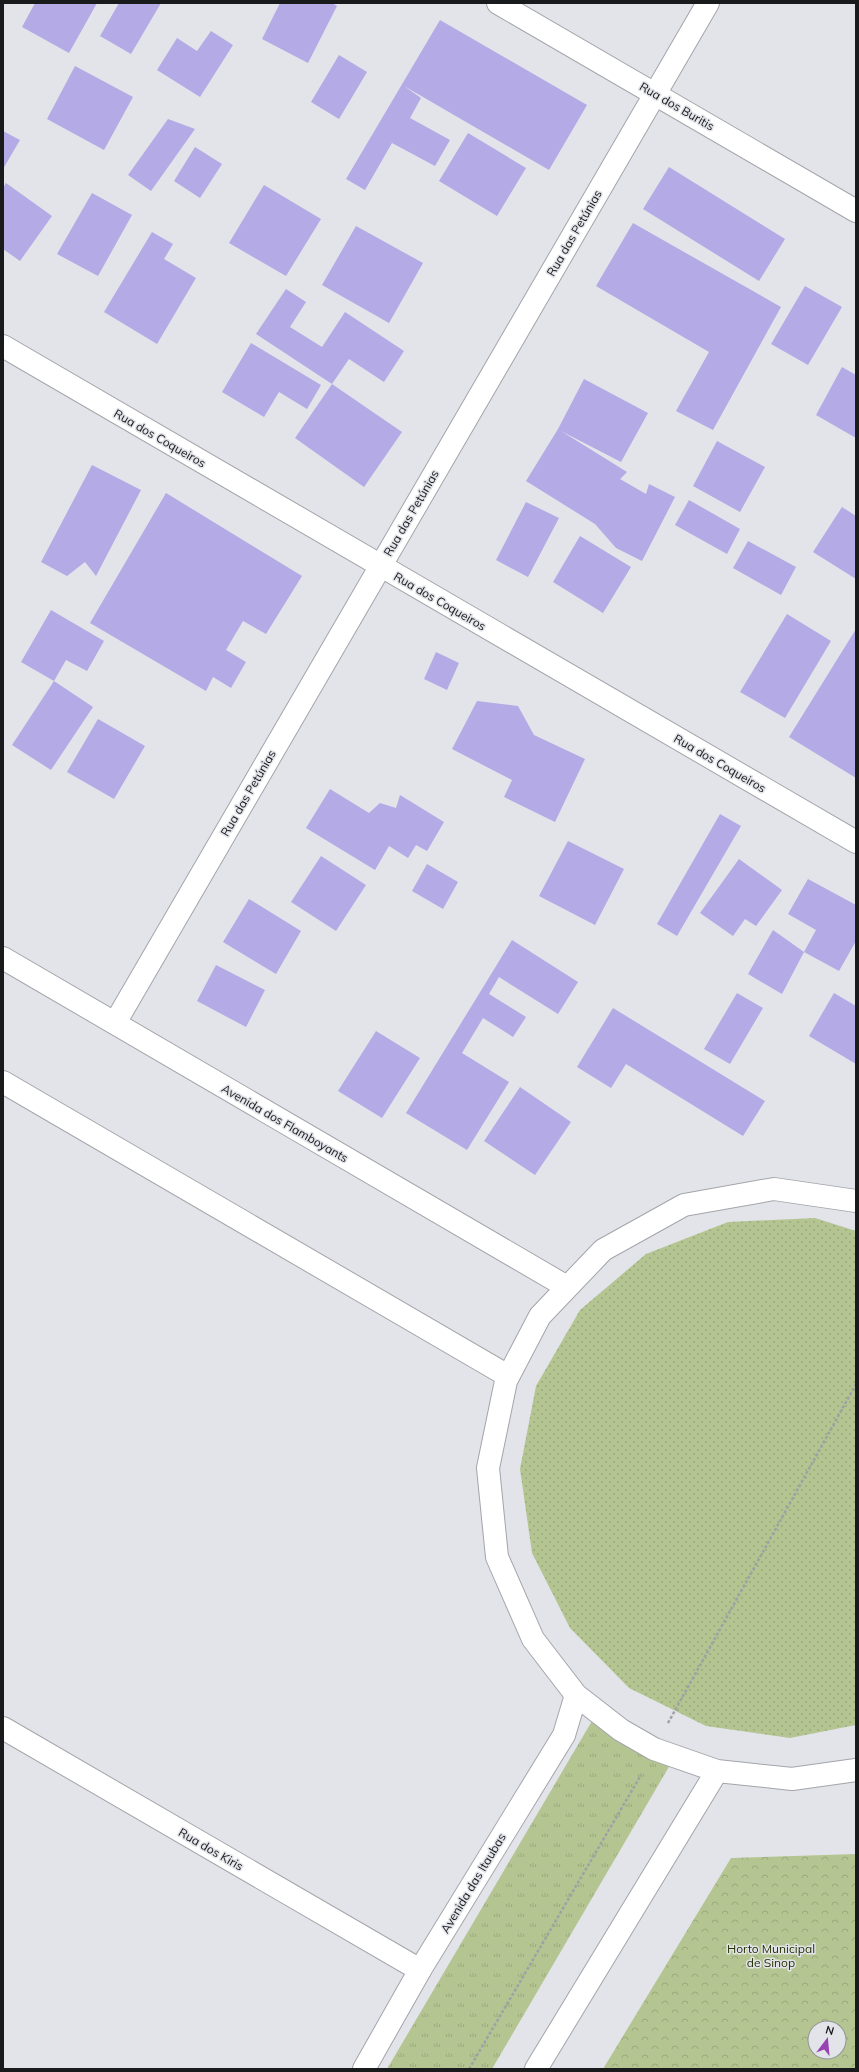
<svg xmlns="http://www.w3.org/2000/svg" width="859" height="2072" viewBox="0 0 859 2072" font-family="Mulish,sans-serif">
<defs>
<pattern id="grass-tufts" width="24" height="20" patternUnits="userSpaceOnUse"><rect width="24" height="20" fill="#b4c591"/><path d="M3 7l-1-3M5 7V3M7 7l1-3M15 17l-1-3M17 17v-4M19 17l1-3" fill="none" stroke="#9aa97c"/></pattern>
<pattern id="forest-crowns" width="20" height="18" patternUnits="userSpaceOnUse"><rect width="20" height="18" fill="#b4c591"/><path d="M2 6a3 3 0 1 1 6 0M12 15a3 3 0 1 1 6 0" fill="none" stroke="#9aa97c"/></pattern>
<pattern id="park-dots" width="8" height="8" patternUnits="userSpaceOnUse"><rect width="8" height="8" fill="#b4c591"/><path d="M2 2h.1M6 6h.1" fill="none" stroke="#9aa97c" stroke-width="1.8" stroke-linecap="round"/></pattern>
</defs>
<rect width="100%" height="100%" fill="#e2e4e9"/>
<!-- grass -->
<path fill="url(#grass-tufts)" d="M592,1721L670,1765L492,2069H387Z"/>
<!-- forest -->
<path fill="url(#forest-crowns)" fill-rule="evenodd" d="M856,1854V2069H603L731,1858ZM815,2028H839V2052H815Z"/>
<!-- park -->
<path fill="url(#park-dots)" d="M815,1218L856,1231V1725L790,1738L706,1726L629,1688L570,1628L532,1553L520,1469L536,1386L580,1310L646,1254L728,1222Z"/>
<!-- building -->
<path fill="#b3aae6" d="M35,3H97L69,53L22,27Z
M119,3H161L131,54L100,36Z
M280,3H332L337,6L308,63L262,39Z
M440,20L587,105L549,170L404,86L421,98L410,118L450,140L435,166L392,143L365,190L346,179Z
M211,31L233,45L200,97L157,70L177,38L197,51Z
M339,55L367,72L339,119L311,102Z
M75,66L133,97L104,150L47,119Z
M168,119L195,129L151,191L128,175Z
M3,131L20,140L3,169Z
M468,133L526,168L497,216L439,181Z
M195,147L222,164L200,198L174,181Z
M669,167L785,239L759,281L643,209Z
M6,183L52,216L20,261L3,249V188Z
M264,185L321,219L286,276L229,243Z
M92,193L132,215L98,276L57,254Z
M633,223L781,307L713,430L676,411L709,352L596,286Z
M356,226L423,263L389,323L322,285Z
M152,232L173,244L164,259L196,278L157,344L104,312Z
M805,286L842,307L808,365L771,344Z
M286,289L306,302L290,327L322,347L345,312L404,351L384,382L349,359L332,384L256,334Z
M251,343L321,385L307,409L279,392L264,417L222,392Z
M842,367L856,375V438L816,415Z
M584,379L648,413L621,462L561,431L627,472L620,479L646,494L649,484L675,497L642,561L616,548L595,524L526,481L558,429Z
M332,384L402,432L364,487L295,438Z
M717,441L765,467L740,512L693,486Z
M92,465L141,490L96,576L85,562L67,576L41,562Z
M166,493L302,576L266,634L243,621L226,650L246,662L231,688L213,677L206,691L90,623Z
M689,500L740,529L727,554L675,525Z
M526,502L559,518L528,577L496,560Z
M842,507L856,516V579L813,552Z
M580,536L631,567L603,613L553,582Z
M748,541L796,567L781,595L733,568Z
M51,610L104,641L87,671L66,660L54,681L21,662Z
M787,614L831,641L785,718L740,692Z
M856,629V778L789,737Z
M436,652L459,663L447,690L424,679Z
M54,681L93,707L51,770L12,745Z
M477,701L518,706L534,735L585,759L555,822L504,797L512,780L452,749Z
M98,719L145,746L114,799L67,772Z
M330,789L369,813L380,803L396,808L400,795L444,822L427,851L416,845L408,858L389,846L375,870L306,828Z
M720,814L741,826L677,936L657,924Z
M568,841L624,869L595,925L539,896Z
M321,856L366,885L336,931L291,902Z
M739,859L782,890L756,926L745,919L733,936L700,913Z
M427,864L458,882L443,909L412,891Z
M808,879L856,905V941L839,971L804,952L816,930L788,914Z
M249,899L301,931L276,974L223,942Z
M773,930L804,952L782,994L748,974Z
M512,940L578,982L558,1014L499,977L489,994L526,1017L513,1037L483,1018L462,1053L509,1082L467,1150L406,1113Z
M216,965L265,990L246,1027L197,1001Z
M737,993L763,1008L730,1064L704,1049Z
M834,993L856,1006V1064L809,1036Z
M613,1008L765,1101L743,1136L626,1064L611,1088L577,1067Z
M376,1031L420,1058L382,1118L338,1091Z
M520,1087L571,1122L535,1175L484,1141Z"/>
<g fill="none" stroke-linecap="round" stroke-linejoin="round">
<defs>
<path id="street" d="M498,3L856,211
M3,346L856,842
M115,1023L708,3
M3,1728L420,1970"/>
<path id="secondary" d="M3,958L567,1287
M3,1082L508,1376
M856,1201L774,1189L684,1205L603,1250L540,1316L506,1381L488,1468L497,1557L533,1639L576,1695L621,1730L654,1749L717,1771L792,1779L856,1770
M364,2069L420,1970L564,1735L576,1695
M536,2069L717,1771"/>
</defs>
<!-- street casing -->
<use href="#street" stroke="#a3a5aa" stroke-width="24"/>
<!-- secondary casing -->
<use href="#secondary" stroke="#a3a5aa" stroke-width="24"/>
<!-- path -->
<path stroke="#9fa1a5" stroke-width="2.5" stroke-dasharray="3 2" stroke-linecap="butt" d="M668,1723L856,1384
M469,2069L641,1775"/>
<!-- street -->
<use href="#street" stroke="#fff" stroke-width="22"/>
<!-- secondary -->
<use href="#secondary" stroke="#fff" stroke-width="22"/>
</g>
<g text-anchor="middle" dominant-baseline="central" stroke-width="3" stroke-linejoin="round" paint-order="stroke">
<!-- street labels -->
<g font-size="12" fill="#191a1c" stroke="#e2e4e9">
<text transform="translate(677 106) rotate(30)">Rua dos Buritis</text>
<text transform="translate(574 233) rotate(-60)">Rua das Petúnias</text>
<text transform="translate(160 438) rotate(30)">Rua dos Coqueiros</text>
<text transform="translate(411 513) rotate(-60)">Rua das Petúnias</text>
<text transform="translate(440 601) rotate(30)">Rua dos Coqueiros</text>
<text transform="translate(720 763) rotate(30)">Rua dos Coqueiros</text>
<text transform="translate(248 793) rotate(-60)">Rua das Petúnias</text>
<text transform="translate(285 1123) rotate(30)">Avenida dos Flamboyants</text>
<text transform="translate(211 1849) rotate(30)">Rua dos Kiris</text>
<text transform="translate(473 1883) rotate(-59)">Avenida das Itaubas</text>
</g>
<!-- park labels -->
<g font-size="12" fill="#263203" stroke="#e2e4e9">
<text x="771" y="1948">Horto Municipal<tspan x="771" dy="14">de Sinop</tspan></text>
</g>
</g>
<!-- border -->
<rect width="859" height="2072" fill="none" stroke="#191a1c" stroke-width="8"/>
<!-- north arrow -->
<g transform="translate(827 2040) rotate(16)"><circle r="19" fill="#e2e4e9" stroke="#929397"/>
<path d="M0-3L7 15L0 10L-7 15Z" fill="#9744b2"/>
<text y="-6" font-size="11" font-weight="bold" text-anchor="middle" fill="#191a1c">N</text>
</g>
</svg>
